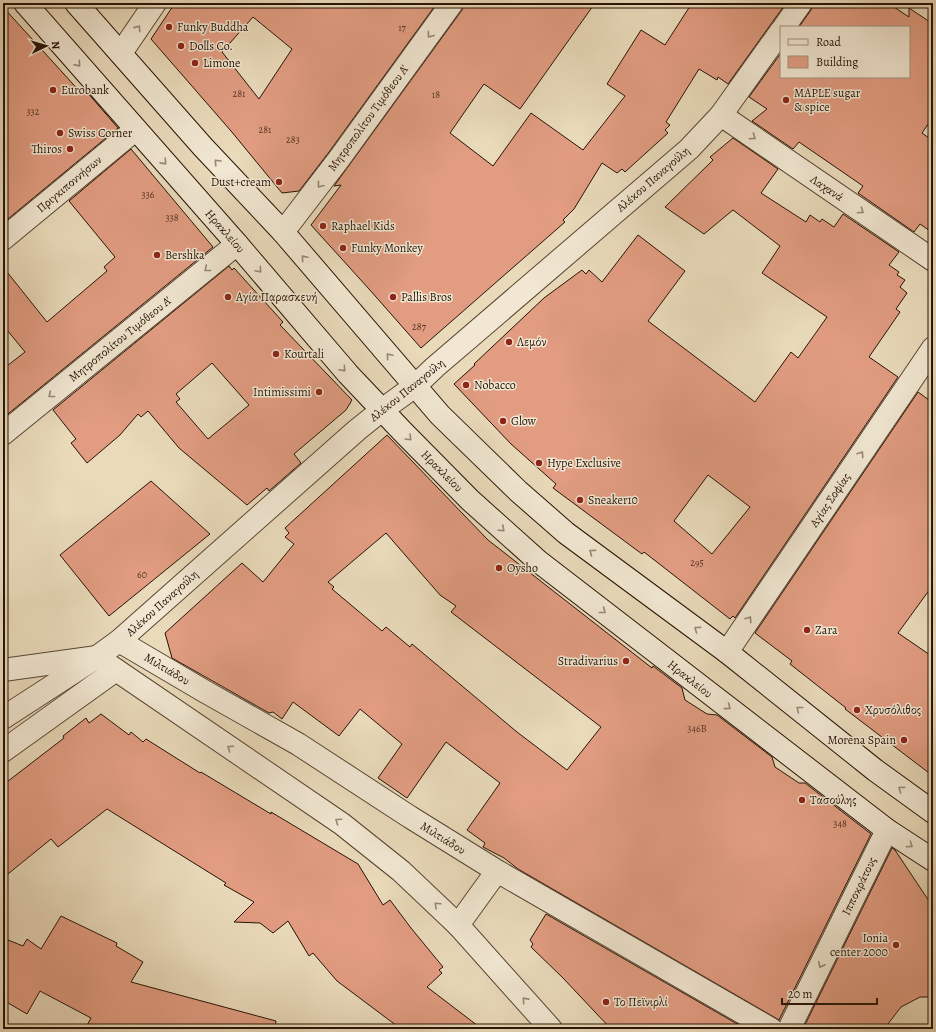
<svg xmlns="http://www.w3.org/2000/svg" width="936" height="1032" viewBox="0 0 936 1032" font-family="Alegreya,serif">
<rect width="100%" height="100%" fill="#e9daba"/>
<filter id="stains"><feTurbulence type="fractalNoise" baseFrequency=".005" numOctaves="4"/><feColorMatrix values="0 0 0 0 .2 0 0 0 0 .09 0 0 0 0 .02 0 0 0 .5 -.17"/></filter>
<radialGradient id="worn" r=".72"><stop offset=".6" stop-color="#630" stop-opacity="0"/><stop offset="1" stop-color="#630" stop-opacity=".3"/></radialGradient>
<!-- building -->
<path fill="#e19c81" stroke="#271306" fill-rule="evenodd" d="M175,3H437L329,152L299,191L282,193L231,131L151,39ZM253,17L292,49L259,99L222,52Z
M464,3H595L520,109L484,84L450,133L493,166L531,113L583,150L625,96L607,84L641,30L665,45L692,3H786L728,84L718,77L717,80L699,69L666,122L670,125L665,130L668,133L625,172L622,169L617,173L602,163L574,209L563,220L565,222L421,348L369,289L311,225L341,185L334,186L462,10Z
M813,3H888L909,17V8L933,24V117L922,133L933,141V233L920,224L914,232L858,193L863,186L799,142L793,149L752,121L767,109L749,97L781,53V77H909V27H799L811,10Z
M3,7L82,94L86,91L118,128L3,223Z
M733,138L778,169L761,193L806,222L810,215L820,222L822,219L834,227L843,214L899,252L889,265L899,272L897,275L905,280L900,287L907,293L896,309L900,312L869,357L898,377L735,618L733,616L730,619L644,552L642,554L553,488L556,484L511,444L454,384L475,365L474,364L544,298L582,270L586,274L589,270L602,282L638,235L685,271L648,321L755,402L791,352L798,358L827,317L762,273L780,246L733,210L704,234L665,207L713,160L710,157ZM708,475L750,507L712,554L674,521Z
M131,149L213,247L3,418V369L25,352L3,325V267L47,322L107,271L104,267L115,257L69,201Z
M229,266L232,270L234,268L283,322L280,325L352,400L346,410L294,454L301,463L269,491L267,488L247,505L179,448L148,411L141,417L138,414L120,435L87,463L71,443L76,439L53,410ZM212,363L249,405L208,439L176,402L180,399L176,394Z
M918,392L933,403V585L898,633L933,657V776L845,709L846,708L790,664L792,661L755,633Z
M387,435L488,540L652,668L653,666L682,688L685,700L707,714L717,715L772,757L775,767L799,783H805L871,834L779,1020L518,869L504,858L483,847L485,843L467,830L500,783L446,742L407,798L378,778L402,744L360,709L339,736L293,702L282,719L273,712L269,713L172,658L165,633L242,563L263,582L294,544L285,537L289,533L285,528ZM386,533L440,595L456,606L451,612L601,727L567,770L517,732L412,644L410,647L386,627L382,631L332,589L334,587L328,582Z
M151,481L210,534L109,616L60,555Z
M101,714L129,735L131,732L143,742L146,739L200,773L201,772L271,814V812L358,864L383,905L390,900L411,928L443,967L439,970L442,973L427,987L482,1029H401L337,981L313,953L309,956L288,921L273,933L260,923L234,922L254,902L224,885L226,883L107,809L58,847L51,839L3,878V785L64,738L63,736L86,718L89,723Z
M892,848L895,850L933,907V997H920L901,1007L884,1029H803Z
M546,914L746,1029H611L563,978L531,947L533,944L530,940Z
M61,916L117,943L116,946L143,962L131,982L276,1021L275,1029H85L91,1018L40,991L27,1014L3,1000V958L8,940L23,946L27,939L41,949Z"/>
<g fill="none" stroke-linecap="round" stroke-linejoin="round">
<defs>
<path id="pedestrian" d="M119,641L204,691L298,744L410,817L497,871L771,1029
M3,751L116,670
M458,925L497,871"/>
<path id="minor" d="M121,53L155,3
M721,115L933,260
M283,232L339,159L452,3
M3,239L135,130
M3,434L237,244
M727,652L933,348
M3,670L97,657L342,824L401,871L458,925L551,1029
M789,1029L887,830"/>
<path id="tertiary" d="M784,27L801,3
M3,718L97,657L119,641L357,430L382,410L415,386L435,367L689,149L721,115L781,31"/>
<path id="secondary" d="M25,3L237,244L348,374L402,431L470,500L538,561L887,830L933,860
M76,3L203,147L283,232L440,415L518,491L566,533L727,652L875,770L933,812"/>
</defs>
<!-- pedestrian casing -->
<use href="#pedestrian" stroke="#584533" stroke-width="24"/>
<!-- minor casing -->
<use href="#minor" stroke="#584533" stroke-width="24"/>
<!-- tertiary casing -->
<use href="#tertiary" stroke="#584533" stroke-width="24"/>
<!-- secondary casing -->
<use href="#secondary" stroke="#271306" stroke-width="24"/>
<!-- pedestrian -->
<use href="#pedestrian" stroke="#f1e7d2" stroke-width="22"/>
<!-- minor -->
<use href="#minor" stroke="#f1e7d2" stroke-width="22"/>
<!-- tertiary -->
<use href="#tertiary" stroke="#f1e7d2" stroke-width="22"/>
<!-- secondary -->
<use href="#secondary" stroke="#f1e7d2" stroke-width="22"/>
</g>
<!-- one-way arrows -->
<defs><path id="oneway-chevron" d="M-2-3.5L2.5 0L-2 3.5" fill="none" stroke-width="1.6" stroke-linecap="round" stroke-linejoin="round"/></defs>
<g stroke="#968876">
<use href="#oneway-chevron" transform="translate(138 28) rotate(-55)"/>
<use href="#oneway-chevron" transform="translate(430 35) rotate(126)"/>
<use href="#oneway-chevron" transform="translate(78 64) rotate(49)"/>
<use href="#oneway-chevron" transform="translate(753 137) rotate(34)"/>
<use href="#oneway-chevron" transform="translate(164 162) rotate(48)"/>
<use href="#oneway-chevron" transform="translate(217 162) rotate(-133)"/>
<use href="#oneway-chevron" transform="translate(320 185) rotate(128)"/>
<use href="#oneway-chevron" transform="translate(861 211) rotate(34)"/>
<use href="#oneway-chevron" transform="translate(304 258) rotate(-131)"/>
<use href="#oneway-chevron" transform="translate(207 269) rotate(141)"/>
<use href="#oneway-chevron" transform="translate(259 270) rotate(49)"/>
<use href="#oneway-chevron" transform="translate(389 356) rotate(-131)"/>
<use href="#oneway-chevron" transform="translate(343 369) rotate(49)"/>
<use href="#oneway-chevron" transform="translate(51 395) rotate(141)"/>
<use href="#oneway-chevron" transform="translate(409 438) rotate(45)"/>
<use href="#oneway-chevron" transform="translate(861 454) rotate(-56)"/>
<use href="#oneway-chevron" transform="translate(502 529) rotate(42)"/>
<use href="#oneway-chevron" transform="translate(592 552) rotate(-144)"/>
<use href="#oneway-chevron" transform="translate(603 611) rotate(38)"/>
<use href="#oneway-chevron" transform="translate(749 619) rotate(-56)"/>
<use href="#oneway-chevron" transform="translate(697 629) rotate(-144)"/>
<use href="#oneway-chevron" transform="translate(728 707) rotate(37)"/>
<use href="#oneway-chevron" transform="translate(799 709) rotate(-141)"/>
<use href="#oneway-chevron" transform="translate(230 748) rotate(-146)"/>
<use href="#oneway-chevron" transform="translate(901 789) rotate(-144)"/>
<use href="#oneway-chevron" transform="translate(338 821) rotate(-145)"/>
<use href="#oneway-chevron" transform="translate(910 845) rotate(34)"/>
<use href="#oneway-chevron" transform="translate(437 905) rotate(-137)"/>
<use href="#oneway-chevron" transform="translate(821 965) rotate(116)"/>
<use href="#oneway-chevron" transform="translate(525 1000) rotate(-132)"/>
</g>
<!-- markers -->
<g fill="#8f2418" stroke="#f1e7d2" stroke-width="1.5">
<circle cx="169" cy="27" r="4"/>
<circle cx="181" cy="46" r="4"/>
<circle cx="195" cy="63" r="4"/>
<circle cx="53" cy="90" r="4"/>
<circle cx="786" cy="100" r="4"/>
<circle cx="60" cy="133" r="4"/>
<circle cx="70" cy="149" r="4"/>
<circle cx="279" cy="182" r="4"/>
<circle cx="323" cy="226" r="4"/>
<circle cx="343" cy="248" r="4"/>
<circle cx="157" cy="255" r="4"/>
<circle cx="228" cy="297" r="4"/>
<circle cx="393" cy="297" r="4"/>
<circle cx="509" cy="342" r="4"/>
<circle cx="276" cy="354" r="4"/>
<circle cx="466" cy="385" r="4"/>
<circle cx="319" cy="392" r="4"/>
<circle cx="503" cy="421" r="4"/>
<circle cx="539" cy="463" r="4"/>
<circle cx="580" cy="500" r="4"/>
<circle cx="499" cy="568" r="4"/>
<circle cx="807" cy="630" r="4"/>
<circle cx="626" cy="661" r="4"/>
<circle cx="857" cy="710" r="4"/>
<circle cx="904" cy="740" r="4"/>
<circle cx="802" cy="800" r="4"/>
<circle cx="896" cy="945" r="4"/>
<circle cx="606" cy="1002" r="4"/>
</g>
<g text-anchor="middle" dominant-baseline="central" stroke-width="3" stroke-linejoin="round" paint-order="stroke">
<!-- number labels -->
<g font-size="10" fill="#563525">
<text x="402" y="27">17</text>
<text x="239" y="93">281</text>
<text x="436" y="94">18</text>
<text x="33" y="111">332</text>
<text x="265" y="129">281</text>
<text x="293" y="139">283</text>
<text x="148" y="194">336</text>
<text x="172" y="217">338</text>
<text x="419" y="326">287</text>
<text x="697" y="562">295</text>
<text x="142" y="574">60</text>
<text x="697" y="728">346Β</text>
<text x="840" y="823">348</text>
</g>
<!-- poi labels -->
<g font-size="12" fill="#271306" stroke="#f1e7d2" text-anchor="start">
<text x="177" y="27">Funky Buddha</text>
<text x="189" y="46">Dolls Co.</text>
<text x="203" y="63">Limone</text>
<text x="61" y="90">Eurobank</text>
<text x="794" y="93">MAPLE sugar<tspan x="794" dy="14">&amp; spice</tspan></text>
<text x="68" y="133">Swiss Corner</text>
<text x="62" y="149" text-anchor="end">Thiros</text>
<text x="271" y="182" text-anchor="end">Dust+cream</text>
<text x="331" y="226">Raphael Kids</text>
<text x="351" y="248">Funky Monkey</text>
<text x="165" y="255">Bershka</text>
<text x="236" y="297">Αγία Παρασκευή</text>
<text x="401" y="297">Pallis Bros</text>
<text x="517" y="342">Λεμόν</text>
<text x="284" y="354">Kourtali</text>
<text x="474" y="385">Nobacco</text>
<text x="311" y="392" text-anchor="end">Intimissimi</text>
<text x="511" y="421">Glow</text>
<text x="547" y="463">Hype Exclusive</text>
<text x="588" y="500">Sneaker10</text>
<text x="507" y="568">Oysho</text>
<text x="815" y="630">Zara</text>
<text x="618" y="661" text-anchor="end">Stradivarius</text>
<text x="865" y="710">Χρυσόλιθος</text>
<text x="896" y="740" text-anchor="end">Morena Spain</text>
<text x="810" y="800">Τασούλης</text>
<text x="888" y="938" text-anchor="end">Ionia<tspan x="888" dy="14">center 2000</tspan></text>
<text x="614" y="1002">Το Πεϊνιρλί</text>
</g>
<!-- street labels -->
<g font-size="12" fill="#271306" stroke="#f1e7d2">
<text transform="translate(368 118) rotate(-54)">Μητροπολίτου Τιμόθεου Α'</text>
<text transform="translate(653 179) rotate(-41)">Αλέκου Παναγούλη</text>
<text transform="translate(69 184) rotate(-40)">Πριγκιποννήσων</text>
<text transform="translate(827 188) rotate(34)">Λαχανά</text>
<text transform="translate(225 231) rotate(49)">Ηρακλείου</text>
<text transform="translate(120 339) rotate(-39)">Μητροπολίτου Τιμόθεου Α'</text>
<text transform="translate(407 390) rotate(-39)">Αλέκου Παναγούλη</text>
<text transform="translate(442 471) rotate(45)">Ηρακλείου</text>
<text transform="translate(830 500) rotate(-56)">Αγίας Σοφίας</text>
<text transform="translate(162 603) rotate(-42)">Αλέκου Παναγούλη</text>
<text transform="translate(167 669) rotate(31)">Μιλτιάδου</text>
<text transform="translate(690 679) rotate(38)">Ηρακλείου</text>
<text transform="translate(443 838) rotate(32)">Μιλτιάδου</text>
<text transform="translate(859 886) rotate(-64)">Ιπποκράτους</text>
</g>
</g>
<!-- margin -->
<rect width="936" height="1032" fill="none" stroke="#e9daba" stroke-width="16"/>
<rect x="4" y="4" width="928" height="1024" fill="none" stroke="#271306" stroke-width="2"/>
<rect x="8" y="8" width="920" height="1016" fill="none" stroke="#271306"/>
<!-- legend -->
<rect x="780" y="26" width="130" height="52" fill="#f1e7d2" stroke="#a09280"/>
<rect x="788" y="39" width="20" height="6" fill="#f1e7d2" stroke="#a09280"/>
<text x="816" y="46" font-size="12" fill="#271306">Road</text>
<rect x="788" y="56" width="20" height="12" fill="#e19c81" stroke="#a09280"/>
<text x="816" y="66" font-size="12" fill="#271306">Building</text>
<!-- north arrow -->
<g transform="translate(46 46) rotate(85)" stroke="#f1e7d2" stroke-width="3" paint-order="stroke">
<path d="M0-3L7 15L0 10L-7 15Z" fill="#271306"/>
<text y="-6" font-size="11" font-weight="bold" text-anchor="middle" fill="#271306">N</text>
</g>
<!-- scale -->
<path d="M782 998v6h95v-6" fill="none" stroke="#271306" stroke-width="2"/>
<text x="788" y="998" font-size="12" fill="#271306" stroke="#f1e7d2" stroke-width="3" paint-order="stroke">20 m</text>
<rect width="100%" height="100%" filter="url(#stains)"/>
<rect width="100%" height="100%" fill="url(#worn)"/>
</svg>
